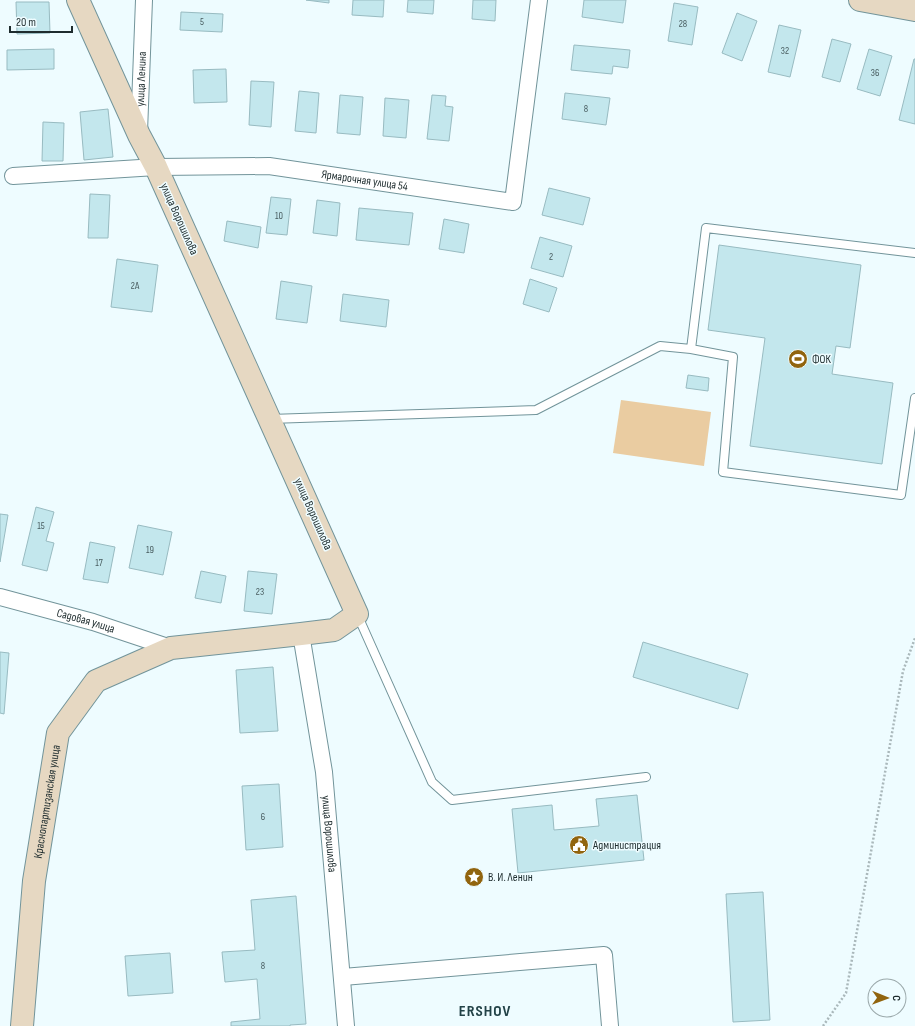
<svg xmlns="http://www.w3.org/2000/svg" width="915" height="1026" viewBox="0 0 915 1026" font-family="'Sofia Sans Condensed',sans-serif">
<rect width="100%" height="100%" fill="#eefcff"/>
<!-- green -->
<path fill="#eacca1" d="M621,400L711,412L704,466L613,453Z"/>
<!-- building -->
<path fill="#c3e7ed" stroke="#98bbc1" d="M306,0H329V3Z
M353,0H384L383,17L352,15Z
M408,0H434L433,14L407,12Z
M473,0H496L495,21L472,19Z
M584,0H626L623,23L582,17Z
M16,2H49L50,33L17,34Z
M674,3L698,7L692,45L668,41Z
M181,12L223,14L222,32L180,30Z
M737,13L757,21L742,61L722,53Z
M779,25L801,30L790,77L768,72Z
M832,39L851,44L840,82L822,77Z
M574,45L630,50L628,68L613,66L612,74L571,70Z
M54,49V69L7,70V50Z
M869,49L892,56L880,96L857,89Z
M914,59H915V124L899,120Z
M226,69L227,102L194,103L193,70Z
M251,81L274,82L271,127L249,125Z
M299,91L319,93L316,133L295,131Z
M565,93L610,98L606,125L562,119Z
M340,95L363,97L360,135L337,133Z
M432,95L446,96L445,106L453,107L449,141L427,139Z
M385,98L409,100L406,138L383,136Z
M108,109L113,157L84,160L80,112Z
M43,122L64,123L63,161H42Z
M549,188L590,198L583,225L542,215Z
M90,194L110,195L108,238H88Z
M271,197L291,199L287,235L266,233Z
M317,200L340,203L337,236L313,233Z
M359,208L413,213L409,245L356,240Z
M444,219L469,224L464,253L439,249Z
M227,221L261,227L258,248L224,241Z
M540,237L572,246L563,277L531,268Z
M719,245L861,265L850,348L836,346L832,374L893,383L882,464L750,446L765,338L708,330Z
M117,259L158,265L152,312L111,307Z
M530,279L557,288L549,312L523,304Z
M281,281L312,286L307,323L276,319Z
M343,294L389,300L386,327L340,321Z
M688,375L709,378L708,391L686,388Z
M36,507L54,512L46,541L54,543L47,571L22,565Z
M0,514L8,515L0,562Z
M138,525L172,532L163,575L129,568Z
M90,542L115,547L108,583L83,579Z
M201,571L226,576L221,603L195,598Z
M248,571L277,574L272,614L244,611Z
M643,642L748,674L738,709L633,677Z
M0,652L9,653L4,714L0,713Z
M273,667L278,731L240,733L236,670Z
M279,784L283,847L246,850L242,786Z
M637,795L644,860L518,873L512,809L552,805L554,830L599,826L596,799Z
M763,892L770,1020L733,1022L726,894Z
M296,896L306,1024L290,1025V1026H231V1022L260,1019L257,979L225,982L222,952L255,950L251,900Z
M170,953L173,993L128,996L125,956Z"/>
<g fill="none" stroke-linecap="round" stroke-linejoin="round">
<defs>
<path id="lane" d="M691,349L706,228L915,253
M270,419L536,410L660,346L691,349L733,357L723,472L901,495L915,398
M357,614L432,782L452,800L646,777"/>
<g id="street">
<path id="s1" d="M139,132L144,0"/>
<path id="s2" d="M13,176L156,167L269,166L513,202L539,0"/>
<path id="s3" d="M0,597L93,622L171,648"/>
<path id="s4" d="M301,634L324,772L346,1026"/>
<path d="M343,977L604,955L610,1026"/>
</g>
<g id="secondary">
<path d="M860,0L915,10"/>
<path id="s5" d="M22,1026L34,881L58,733L96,681L171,648L301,634L334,630L357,614L156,167L139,135L78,0"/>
</g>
</defs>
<!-- lane casing -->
<use href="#lane" stroke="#72949a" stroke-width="10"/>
<!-- street casing -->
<use href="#street" stroke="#72949a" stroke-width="18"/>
<!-- secondary casing -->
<use href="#secondary" stroke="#72949a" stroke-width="24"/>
<!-- path -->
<path stroke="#aab8bb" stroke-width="2.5" stroke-dasharray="2 2" stroke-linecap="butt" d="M823,1026L846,993L903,671L915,638"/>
<!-- lane -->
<use href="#lane" stroke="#fff" stroke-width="8"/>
<!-- street -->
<use href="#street" stroke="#fff" stroke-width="16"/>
<!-- secondary -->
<use href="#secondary" stroke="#e6d8c2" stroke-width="22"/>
</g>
<!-- icons -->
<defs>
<symbol id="stadium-disc" viewBox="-11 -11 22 22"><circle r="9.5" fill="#91640e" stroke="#eefcff"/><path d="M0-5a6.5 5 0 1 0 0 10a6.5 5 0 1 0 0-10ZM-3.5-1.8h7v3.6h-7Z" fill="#fff"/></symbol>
<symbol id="civic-disc" viewBox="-11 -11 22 22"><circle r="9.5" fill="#91640e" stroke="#eefcff"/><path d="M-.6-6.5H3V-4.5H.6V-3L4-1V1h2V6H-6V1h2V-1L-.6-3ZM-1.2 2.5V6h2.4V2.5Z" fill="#fff"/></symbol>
<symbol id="sight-disc" viewBox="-11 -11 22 22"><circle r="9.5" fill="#91640e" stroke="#eefcff"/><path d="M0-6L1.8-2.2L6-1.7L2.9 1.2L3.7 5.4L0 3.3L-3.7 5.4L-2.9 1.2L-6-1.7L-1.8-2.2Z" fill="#fff"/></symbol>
</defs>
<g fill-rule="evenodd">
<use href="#stadium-disc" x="787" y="348" width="22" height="22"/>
<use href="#civic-disc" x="568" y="834" width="22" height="22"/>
<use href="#sight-disc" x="463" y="866" width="22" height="22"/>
</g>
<g text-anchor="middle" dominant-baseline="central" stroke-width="3" stroke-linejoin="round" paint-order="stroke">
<!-- number labels -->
<g font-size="10" fill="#475b5e">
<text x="202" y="22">5</text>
<text x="683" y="24">28</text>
<text x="785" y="51">32</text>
<text x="875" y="73">36</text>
<text x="586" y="109">8</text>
<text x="279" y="216">10</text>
<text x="551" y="257">2</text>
<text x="135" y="286">2А</text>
<text x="41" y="526">15</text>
<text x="150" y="550">19</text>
<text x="99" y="563">17</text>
<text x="260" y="592">23</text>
<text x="263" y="817">6</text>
<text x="263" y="966">8</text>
</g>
<!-- street labels -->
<g font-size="12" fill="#1e2c2e" stroke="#eefcff">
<text stroke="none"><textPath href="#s1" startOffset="53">улица Ленина</textPath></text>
<text stroke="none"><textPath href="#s2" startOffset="353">Ярмарочная улица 54</textPath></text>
<text transform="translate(179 219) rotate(66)">улица Ворошилова</text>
<text transform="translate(313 514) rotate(66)">улица Ворошилова</text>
<text stroke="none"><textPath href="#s3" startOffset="89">Садовая улица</textPath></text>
<text stroke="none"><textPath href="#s5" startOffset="226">Краснопартизанская улица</textPath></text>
<text stroke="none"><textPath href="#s4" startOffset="202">улица Ворошилова</textPath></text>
</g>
<!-- poi labels -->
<g font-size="12" fill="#1e2c2e" stroke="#eefcff" text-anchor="start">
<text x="812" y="359">ФОК</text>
<text x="593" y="845">Администрация</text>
<text x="488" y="877">В. И. Ленин</text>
</g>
<!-- district labels -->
<g font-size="16" font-weight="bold" letter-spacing="1" fill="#224247" stroke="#eefcff">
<text x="485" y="1011">ERSHOV</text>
</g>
</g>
<!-- north arrow -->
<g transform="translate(887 998) rotate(91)"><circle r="19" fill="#eefcff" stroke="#9ba9ab"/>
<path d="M0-3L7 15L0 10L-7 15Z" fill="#91640e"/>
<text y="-6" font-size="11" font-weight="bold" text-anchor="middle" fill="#1e2c2e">С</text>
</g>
<!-- scale -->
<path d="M10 26v6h62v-6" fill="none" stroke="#1e2c2e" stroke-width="2"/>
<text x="16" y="26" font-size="12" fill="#1e2c2e" stroke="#eefcff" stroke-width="3" paint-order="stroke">20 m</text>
</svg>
